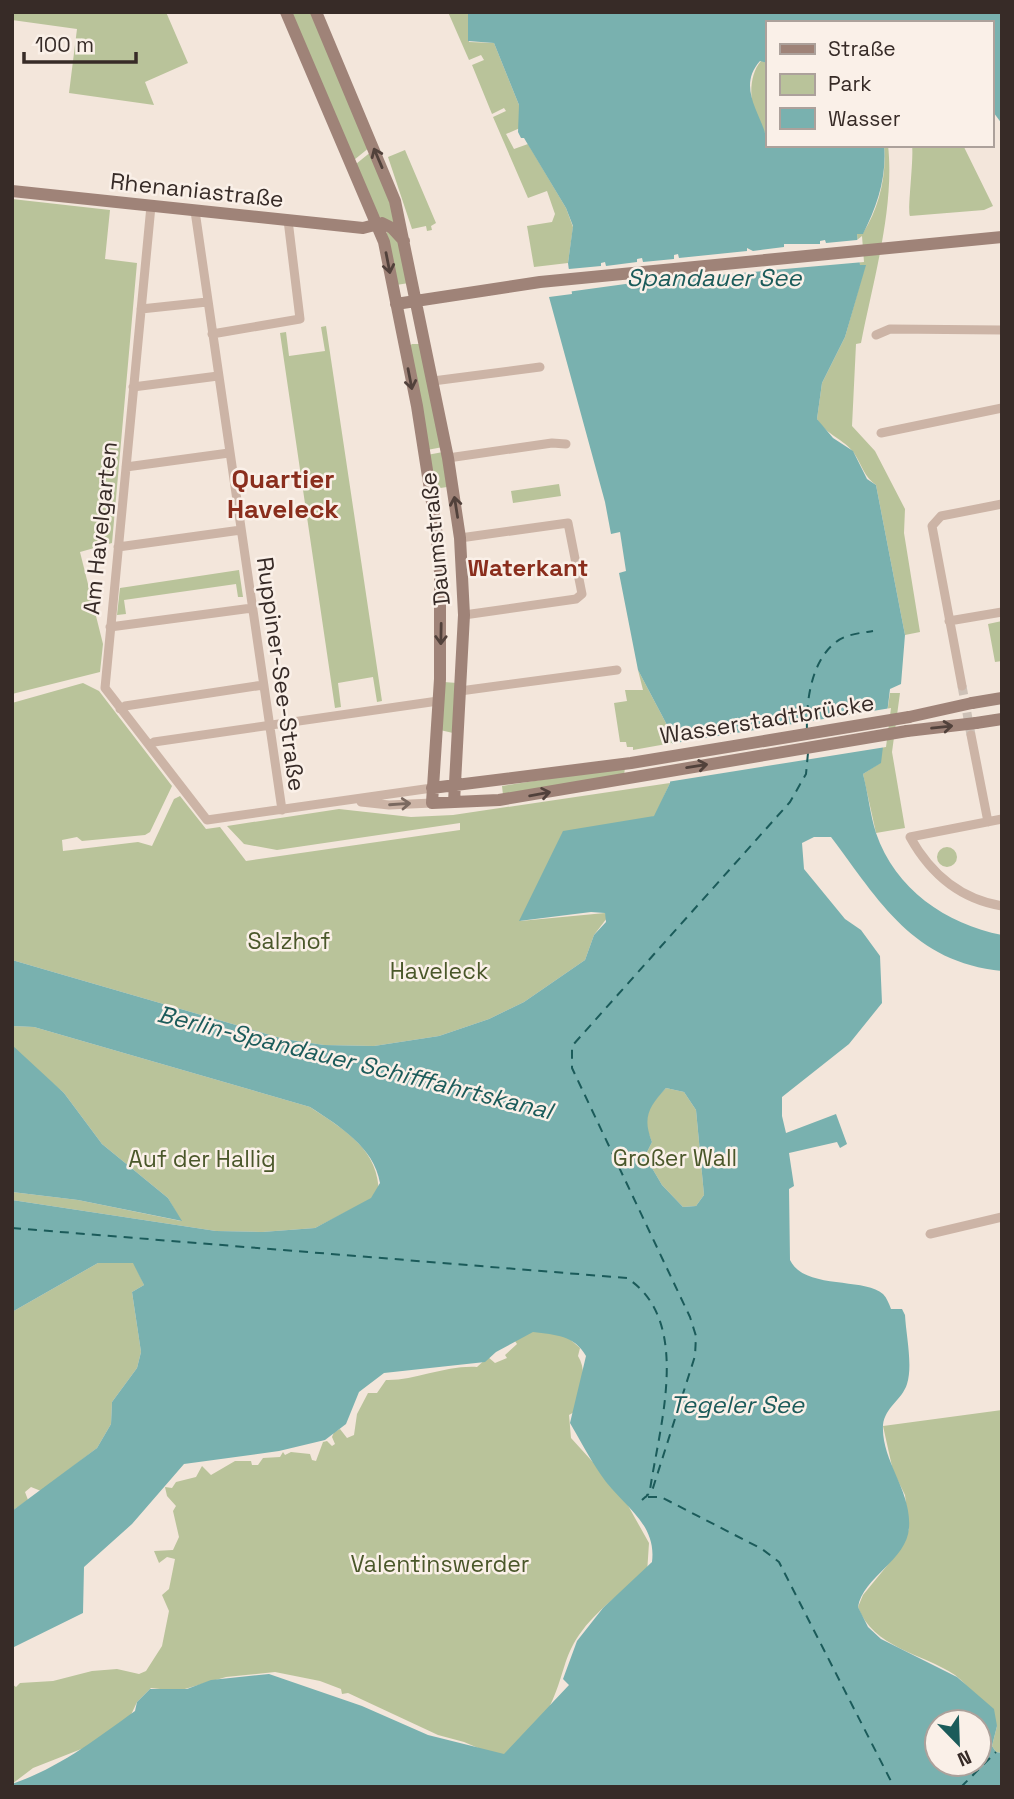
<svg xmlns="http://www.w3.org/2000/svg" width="1014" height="1799" viewBox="0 0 1014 1799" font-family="'Space Grotesk',sans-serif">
<rect width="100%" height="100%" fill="#f3e6db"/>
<!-- green -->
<path fill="#b9c39a" d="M12,12H166L188,63L145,82L154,105L69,93L77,29L12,20Z
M290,12H312L370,147L354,160Z
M448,12H468L469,42L494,43L519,105L520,128L506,134L514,149L528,144L566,208L573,227L568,263L534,267L527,226L552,222L555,214L547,191L528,198L493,117L506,111L504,108L492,114L472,65L484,60L481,55L469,60Z
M761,61L767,63V135C750,119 745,79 761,61Z
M884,145H888C895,207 873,281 861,343L856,344L852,426L875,451L905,509L904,533L920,632L905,635L876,485C864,477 862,465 854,453C844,439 826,435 817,419L822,383L845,337L865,266L860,265L857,234L863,233C879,208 887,175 884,145Z
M912,145H963L993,206L984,210L910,216C907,212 914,159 912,145Z
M405,150L436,223L431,226L432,230L427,231L426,226L412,229L388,157Z
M372,151L399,227L378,216L356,164Z
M12,199L110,210L105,259L137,263L112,543L80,552L103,644L100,672L12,694Z
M386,229L397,236L409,283L396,285Z
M326,326L382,701L377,702L373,677L338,683L341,707L335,708L280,333L286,332L289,356L325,351L321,327Z
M412,344H420L443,447L427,450L408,347Z
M443,452L447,487L434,489L427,455Z
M559,484L561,496L513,503L511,491Z
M239,570L243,597H238L236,584L124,600L126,614L117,615L120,588Z
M1002,621V661L995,662L988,624Z
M638,670L667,725L672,743L633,750V747H627L626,742H620L614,703L627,701L625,690H643Z
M444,682L457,683L453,733L440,730Z
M83,683L99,691L172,786L150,832L145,835L82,841L77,837L62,840L63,851L138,842L152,846L174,799L180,796L206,829L220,827L246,861L460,830V823L277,850L244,844L227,826L339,809L411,817L453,815L670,783L655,816L639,821L520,921L605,913L607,918L594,935L585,960L524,1002L489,1019L439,1036L374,1046L324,1045L284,1039L12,960V703Z
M890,693H900L892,752L905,828L876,833L863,774L880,763Z
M625,767L624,776L503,795L502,786Z
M937 857a10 10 0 1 1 20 0a10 10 0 1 1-20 0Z
M12,1026L34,1027L310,1107C346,1131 379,1149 379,1195L315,1228L262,1232L216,1231L12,1200V1192L78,1200L181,1221L168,1198L102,1144L64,1093L19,1054L12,1045Z
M666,1088L684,1092L696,1110L704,1195L696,1206L683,1207L662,1185L645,1156L652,1142L646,1127L647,1108Z
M98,1263H134L144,1285L132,1292L141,1352L137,1368L112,1402L111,1424L97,1448L41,1491L31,1487L25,1492L28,1500L12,1511V1312Z
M546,1330L565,1335L580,1348L578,1356C588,1372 581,1393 576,1411L569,1415L571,1438L621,1493L649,1543L647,1573C623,1591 597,1609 579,1635C564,1657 564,1674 553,1699C544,1722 523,1742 509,1761L464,1742L438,1735L348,1693L342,1694L341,1689L320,1681L275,1672L226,1677L178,1691L151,1688L137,1702L130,1717L89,1746L33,1768L12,1784V1684L16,1687L20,1683L53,1681L92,1671L117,1669L139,1674L146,1671L162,1646L169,1611L162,1595L169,1589L175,1559L167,1557L159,1563L154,1551L173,1550L179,1537L173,1511L176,1506L167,1496L165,1487L172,1488L176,1482L196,1477L202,1466L211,1475L235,1461H251L252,1465H258L263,1458L280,1457L283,1452L285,1455L291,1452L310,1454L312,1460L316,1461L323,1442L327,1441L332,1446L335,1444L332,1437L334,1432L340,1429L347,1438L354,1435L357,1414L368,1393H377L386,1380C414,1381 446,1365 477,1367L488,1357L495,1363L507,1358L505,1355L517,1344L511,1335Z
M1002,1410V1753L996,1752L992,1746L997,1726C985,1711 971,1687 955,1675C922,1653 873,1648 858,1607L863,1595L895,1556L909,1529L905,1495L893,1471L883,1426Z"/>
<!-- water -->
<path fill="#79b1af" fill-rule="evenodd" d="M468,12H1002V124L991,109V23H767V63L760,61C734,90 767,119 767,145H884C887,177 877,206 863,234H857L860,265H866L845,337L822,383L817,419L833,438L853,451L867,479L876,485L905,635L901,684L890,689L881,763L863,774C868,793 870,814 876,833C895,889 946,924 1002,935V971C913,962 880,902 831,837H814L802,843L804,869L845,919L861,930L880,956L882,1003L849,1044L782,1097V1116L786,1133L836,1114L847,1144L840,1148L837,1142L789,1153L794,1186L789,1189L790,1260C804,1290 864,1277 883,1294C887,1298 889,1304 891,1309H902L905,1315C906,1335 913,1365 907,1384C902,1400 885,1407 883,1425C881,1461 912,1491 909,1528C907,1560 863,1577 858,1607L868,1627L881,1639L957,1677L994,1709L997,1726L992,1746L996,1752L1002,1753V1787H12V1784C59,1768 96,1739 135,1711L137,1702L150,1689H187L211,1680L269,1674L362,1706L428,1735L504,1754L569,1685L563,1679L577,1641L603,1608L652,1562C657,1522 621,1505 601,1475C590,1459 580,1440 570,1423L586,1356C574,1335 556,1335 533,1332L496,1352L485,1362L384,1373L359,1392L346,1424L325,1440L279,1451L184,1464L132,1524L84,1567L83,1613L12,1648V1511L97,1448L111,1424L112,1402L137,1368L141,1352L132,1292L144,1285L133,1263H98L12,1312V1200L216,1231L262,1232L315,1228L371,1198L380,1183C374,1147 339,1126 310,1107L34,1027L12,1026V960L284,1039L324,1045L374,1046L439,1036L489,1019L524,1002L585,960L594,935L606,922L605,913L591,912L519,921L563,831L654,816L670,783L672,743L667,725L638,670L619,573L626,571L620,532L611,534L605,502L549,297L572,294L568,263L573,226L566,208L524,138H521L518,132L519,105L494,43L468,41ZM666,1088L684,1092L696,1110L704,1195L696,1206L683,1207L662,1185L645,1156L652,1142C642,1117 649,1107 666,1088ZM937,1722H979V1764H937Z
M12,1045L64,1093L102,1144L168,1198L182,1221L78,1200L12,1192Z"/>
<!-- pier -->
<path fill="#f3e6db" d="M862,236L864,262L640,282L567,292L565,267L569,269L601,266V263L605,262L606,266L637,262V259L642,258L643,262L674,259V255L678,254L679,258L747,251V248L753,251L784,247V244H820V241L825,240L826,243L857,240Z
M891,708L886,747L667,782L669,744Z"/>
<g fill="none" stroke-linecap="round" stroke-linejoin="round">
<!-- ferry -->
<path stroke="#1b5b5a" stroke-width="2" stroke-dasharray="9 7" stroke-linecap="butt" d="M807,730C806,702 811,661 836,642C846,634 861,633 873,631
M12,1228L627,1278C693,1321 659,1427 650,1490L646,1497
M648,1497H661L762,1549L779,1562L894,1787
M642,1500L652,1491L695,1356L696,1336L690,1317L572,1068V1046L790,802L806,774L808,753
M961,1787L996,1752"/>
<!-- street-tunnel -->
<path stroke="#cdc1b7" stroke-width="9" stroke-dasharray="9 4.5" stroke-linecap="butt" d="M962,686L971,735"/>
<!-- street -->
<path stroke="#ccb4a6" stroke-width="9" d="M151,206L105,688L207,820L432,788
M195,211L282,810
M141,309L207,302
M212,334L300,319L288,220
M876,335L890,329L1002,330
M433,381L540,367
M133,387L218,376
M881,433L1002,408
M448,458L552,443L566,444
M126,467L229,453
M460,538L568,523L582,594L576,599L464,615
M118,547L241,530
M949,621L1002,612
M110,627L252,608
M962,686L932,526L941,516L1002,504
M460,691L617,670
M120,709L125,706L263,685
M971,735L988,822
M149,745L154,742L438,701
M361,802L389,805L432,803
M1002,819L910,837C930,873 960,899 1002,906
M930,1234L1002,1217"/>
<!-- secondary -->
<path stroke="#9f8378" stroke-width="12" d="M286,12L384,242L417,406L436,528L440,572V679L432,803L499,800L907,731
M316,12L395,201L448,458L460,538L464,615L454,802
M12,191L363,228L382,223L392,228L404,241
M396,304L540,282L1002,237
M972,703L1002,698
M976,723L1002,719
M432,788L631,763L909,717"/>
<!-- secondary-bridge -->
<path stroke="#9f8378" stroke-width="12" d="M909,717L972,703
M907,731L976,723"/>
</g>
<!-- one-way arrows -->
<defs><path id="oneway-shaft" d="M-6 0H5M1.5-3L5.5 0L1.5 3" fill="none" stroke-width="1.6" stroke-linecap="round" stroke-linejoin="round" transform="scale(1.75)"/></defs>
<g stroke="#51413b">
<use href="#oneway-shaft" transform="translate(378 158) rotate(-113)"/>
<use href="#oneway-shaft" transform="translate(388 263) rotate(79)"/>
<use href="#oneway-shaft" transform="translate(410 379) rotate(79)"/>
<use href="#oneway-shaft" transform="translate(456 507) rotate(-99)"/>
<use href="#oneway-shaft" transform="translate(441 634) rotate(91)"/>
<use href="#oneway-shaft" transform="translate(942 727) rotate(-6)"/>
<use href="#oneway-shaft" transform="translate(697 766) rotate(-9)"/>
<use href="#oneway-shaft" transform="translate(540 794) rotate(-10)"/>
</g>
<use stroke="#7a6960" href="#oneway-shaft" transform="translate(400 804) rotate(-4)"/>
<g text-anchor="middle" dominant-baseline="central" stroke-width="5" stroke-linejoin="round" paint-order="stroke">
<!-- street labels -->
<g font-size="23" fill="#372b27" stroke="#faf0e8">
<text transform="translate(197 190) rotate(6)">Rhenaniastraße</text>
<text transform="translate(100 528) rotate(-84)">Am Havelgarten</text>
<text transform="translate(435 539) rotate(-96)">Daumstraße</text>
<text transform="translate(281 674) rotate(82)">Ruppiner-See-Straße</text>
<text transform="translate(767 719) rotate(-9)">Wasserstadtbrücke</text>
</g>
<!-- park labels -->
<g font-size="23" fill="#4a572a" stroke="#faf0e8">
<text x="289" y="941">Salzhof</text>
<text x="439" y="971">Haveleck</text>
<text x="675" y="1158">Großer Wall</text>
<text x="202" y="1159">Auf der Hallig</text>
<text x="440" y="1564">Valentinswerder</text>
</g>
<!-- water labels -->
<g font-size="24" font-style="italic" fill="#1b5b5a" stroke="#faf0e8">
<text x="714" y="277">Spandauer See</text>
<text transform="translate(355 1062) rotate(14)">Berlin-Spandauer Schifffahrtskanal</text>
<text x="737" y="1404">Tegeler See</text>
</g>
<!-- neighbourhood labels -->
<g font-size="24" font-weight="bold" fill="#8a2e1d" stroke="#faf0e8">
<text x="528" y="567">Waterkant</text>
</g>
<!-- quarter labels -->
<g font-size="26" font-weight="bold" fill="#8a2e1d" stroke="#faf0e8">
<text x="283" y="479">Quartier<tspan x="283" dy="30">Haveleck</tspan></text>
</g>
</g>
<!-- border -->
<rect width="1014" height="1799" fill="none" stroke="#372b27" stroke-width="28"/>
<!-- legend -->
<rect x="766" y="21" width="228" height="126" fill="#faf0e8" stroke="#aca19b" stroke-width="2"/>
<rect x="780" y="44" width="35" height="10" fill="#9f8378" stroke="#aca19b" stroke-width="2"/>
<text x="828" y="56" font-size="21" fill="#372b27">Straße</text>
<rect x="780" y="74" width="35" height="21" fill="#b9c39a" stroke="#aca19b" stroke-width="2"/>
<text x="828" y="91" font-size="21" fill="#372b27">Park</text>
<rect x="780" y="108" width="35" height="21" fill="#79b1af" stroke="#aca19b" stroke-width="2"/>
<text x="828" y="126" font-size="21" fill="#372b27">Wasser</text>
<!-- north arrow -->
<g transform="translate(958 1743) rotate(157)"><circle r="33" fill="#faf0e8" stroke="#aca19b" stroke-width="2"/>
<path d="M0-5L12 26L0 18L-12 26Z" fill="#1b5b5a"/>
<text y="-10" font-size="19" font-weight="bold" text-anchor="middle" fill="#372b27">N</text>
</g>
<!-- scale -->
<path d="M24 52v10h112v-10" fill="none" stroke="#372b27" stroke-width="3.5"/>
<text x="35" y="52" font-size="21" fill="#372b27" stroke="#faf0e8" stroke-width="5" paint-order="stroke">100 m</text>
</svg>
